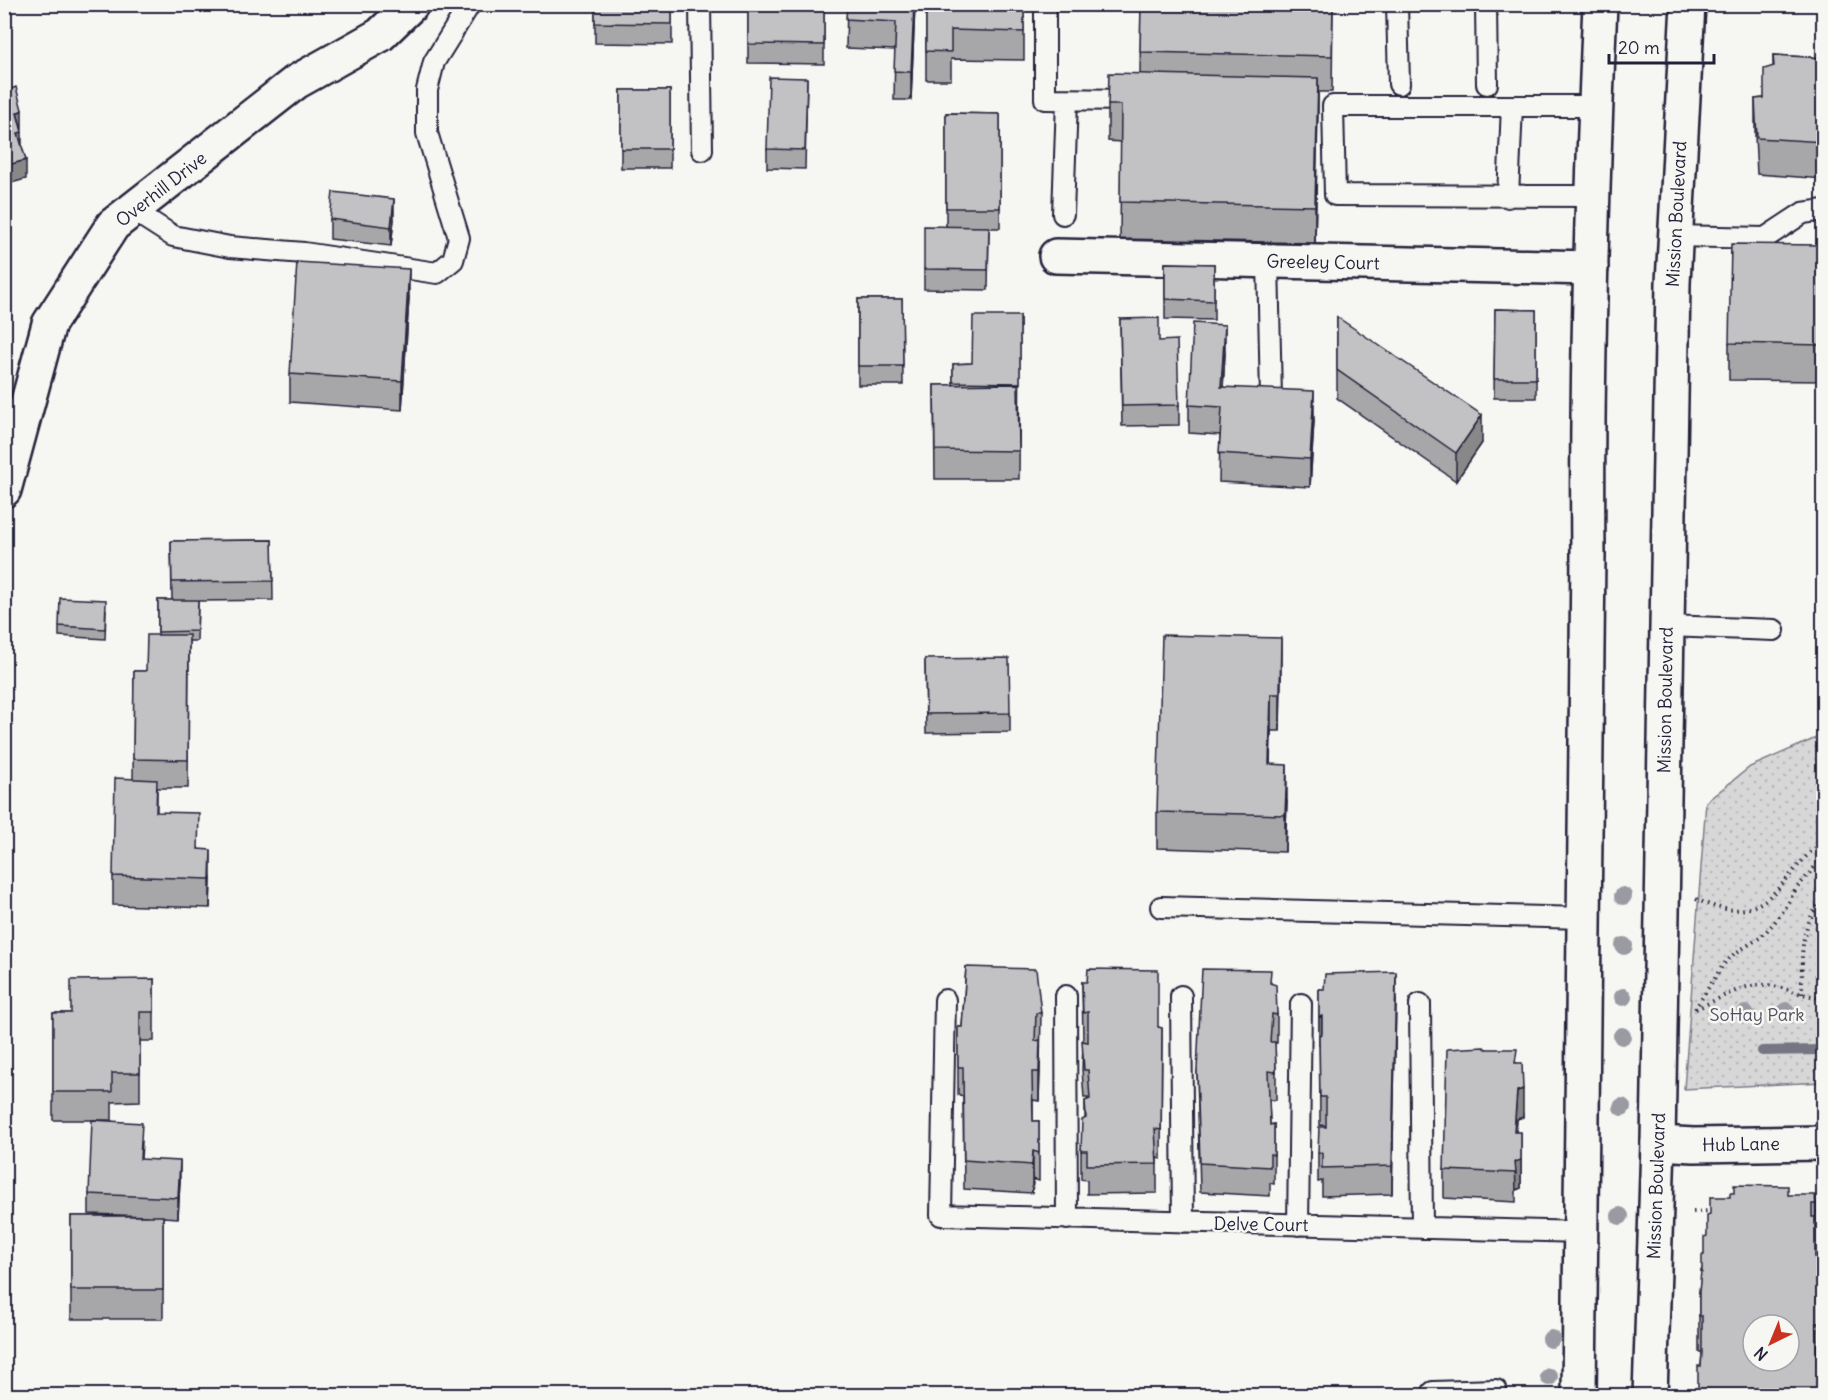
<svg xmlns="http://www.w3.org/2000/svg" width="1828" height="1400" viewBox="0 0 1828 1400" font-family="Delius,sans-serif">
<defs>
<pattern id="grass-dots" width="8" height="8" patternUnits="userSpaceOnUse" patternTransform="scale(1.5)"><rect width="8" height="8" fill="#d7d7d7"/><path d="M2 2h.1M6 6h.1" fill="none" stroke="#b8b8b9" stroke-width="1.8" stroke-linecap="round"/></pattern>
</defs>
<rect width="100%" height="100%" fill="#f6f6f2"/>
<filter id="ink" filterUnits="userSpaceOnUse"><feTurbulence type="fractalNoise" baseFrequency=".0167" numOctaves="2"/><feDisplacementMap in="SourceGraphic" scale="12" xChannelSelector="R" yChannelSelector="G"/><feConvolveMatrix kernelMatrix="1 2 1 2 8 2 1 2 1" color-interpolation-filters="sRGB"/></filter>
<g filter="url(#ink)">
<!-- grass -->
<path fill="url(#grass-dots)" stroke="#7c7c89" stroke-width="1.5" d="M1823,735V1082L1684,1089L1706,802L1750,767Z"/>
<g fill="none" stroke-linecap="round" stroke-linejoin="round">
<!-- stream -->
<path stroke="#757583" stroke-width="10" d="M1762,1051L1824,1050"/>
<defs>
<path id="lane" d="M700,4L702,150
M1045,4V99L1133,100
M1397,4L1399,84
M1486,4L1487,84
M1592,196L1335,195L1333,106H1596
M1508,197L1512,106
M140,205L145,218L173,236L230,247L304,253L437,273L453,260L459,238L427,133V90L434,62L470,4
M1063,214L1067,100
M1675,236L1765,238L1803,213L1824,210
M1268,261L1271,398
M1667,626L1774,630
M1161,907L1584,918
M1066,996L1067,1219
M1181,996L1183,1222
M945,1000L941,1215L1582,1232
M1420,1004L1422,1228
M1298,1225L1301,1004
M1433,1396V1392L1496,1390V1396"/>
<path id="street" d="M1056,256L1591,268
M4,490L49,324L113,225L296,82L380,35L412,4
M1658,1143L1694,1145L1824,1143"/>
<path id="primary" d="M1579,1396L1588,554C1586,371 1592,188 1600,4
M1650,1396L1658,1143L1673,283L1688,4"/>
</defs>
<!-- lane casing -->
<use href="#lane" stroke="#22223b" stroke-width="24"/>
<!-- street casing -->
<use href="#street" stroke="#22223b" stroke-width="38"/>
<!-- primary casing -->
<use href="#primary" stroke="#22223b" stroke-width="38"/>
<!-- path -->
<path stroke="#22223b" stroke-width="4" stroke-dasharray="1.5 4.5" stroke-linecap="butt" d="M1696,899C1769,934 1778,876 1824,840
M1802,994C1802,954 1798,930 1824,896
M1695,1009L1723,965L1734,954L1761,937L1774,923L1785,909L1796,889L1824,856
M1696,1009C1715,1001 1737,987 1758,985C1780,983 1802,998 1824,997
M1813,1208H1816L1823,1219L1824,1304
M1693,1212L1712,1211"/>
<!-- lane -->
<use href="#lane" stroke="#f6f6f2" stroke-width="20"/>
<!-- street -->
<use href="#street" stroke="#f6f6f2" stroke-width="33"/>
<!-- primary -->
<use href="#primary" stroke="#f6f6f2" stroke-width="33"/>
</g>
<!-- trees -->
<g fill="#9a9aa3">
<circle cx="1623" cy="896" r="9"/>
<circle cx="1624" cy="946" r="9"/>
<circle cx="1623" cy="997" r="9"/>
<circle cx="1786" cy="1011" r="9"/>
<circle cx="1745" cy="1014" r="9"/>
<circle cx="1622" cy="1036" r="9"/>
<circle cx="1622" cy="1107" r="9"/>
<circle cx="1620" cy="1216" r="9"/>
<circle cx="1551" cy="1339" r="9"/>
<circle cx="1549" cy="1377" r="9"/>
</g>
<!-- wall -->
<path fill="#a7a7a9" stroke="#22223b" stroke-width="1.5" d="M595,4H672V44L595,43Z
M748,4H824V64L748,63Z
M847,4H915L911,100H894L895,50L846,48Z
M926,4H1024V60L951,59V80H926Z
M1141,4H1333L1332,92H1318L1315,243L1120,239L1121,142L1108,141V105L1140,74Z
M1773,55L1824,58V179L1757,174L1755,136V99L1764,98L1773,66Z
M807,78L805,169L767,168V149Z
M621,90H670V168H621Z
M946,113L1000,114V228H989L988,290L924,289V269L946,226Z
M330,219H394L391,246L330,239Z
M1824,245V381L1729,380V343Z
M1165,263L1214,264V320L1165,319Z
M409,297L402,410L290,402V374Z
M858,299H902L903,385H858Z
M1495,309L1536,310V398H1494Z
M1020,316L1019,479H935L934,385H953V364L972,363Z
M1337,317L1482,443L1456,481L1337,398Z
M1120,319L1159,341L1179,405V425L1122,426Z
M1225,353L1223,387L1314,420L1310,487L1219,482L1220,435L1189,433V405Z
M272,540L273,600L198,601L197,641H189L188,788H157V812L199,849L211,878L210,908L113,905V876L133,779L134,671H146L158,635V600H172L171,541Z
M106,610L105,639L59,636V626Z
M925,659L1010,713V732L926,733Z
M1281,675L1280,731H1271L1270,764L1287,801L1285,852L1157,848V812Z
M966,967L1041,1013L1040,1068L1039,1101L1033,1100V1121H1039V1181L1033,1179L1032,1193L964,1189L963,1096L958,1095V1027H962Z
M154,979V1041H140V1101L112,1102V1120H53V1013H71Z
M1082,982L1158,1027L1162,1028L1161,1159L1157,1158V1193L1087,1194V1180L1081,1179V1151L1085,1119V1101L1088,1100V1098H1084L1082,1070L1083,1041Z
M1271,983L1277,1015V1043H1275L1276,1072V1100H1269L1270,1125L1274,1124V1184L1270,1183V1196L1200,1192L1197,1070Z
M1319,989L1396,1000L1392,1194L1322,1196V1181L1318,1182V1153L1326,1127V1126L1320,1125Z
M1486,1049L1517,1063L1523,1117L1517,1119L1516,1132L1521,1161V1188L1516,1190V1202L1444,1198V1170Z
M142,1142L141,1159L180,1180L178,1218L163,1217V1319H71V1216H148L89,1214V1194Z
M1788,1195L1816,1204L1815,1257L1819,1272L1820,1273V1360H1817L1818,1393L1820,1395L1701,1366L1702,1352H1699V1292L1707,1236L1730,1197Z"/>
<!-- shaded-wall -->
<path fill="#888889" stroke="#22223b" stroke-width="1.5" d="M914,4H915L911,100V72Z
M1318,78V115L1315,243V206Z
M22,110V130L17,113Z
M22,132V151L18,133Z
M26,160V179L4,185V166Z
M394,199V219L391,246V227Z
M11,214V233L8,245V261L4,271V238Z
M409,269V297L402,410V381Z
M1225,325V353L1222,407L1221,387Z
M1314,391V420L1310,487V459Z
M1482,415V443L1456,481V453Z
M1281,638V675L1280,731V694Z
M1271,694V731L1269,801V764Z
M1287,765V801L1285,852V815Z
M211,850V878L210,908V879Z
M1396,972V1000L1392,1194V1166Z
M1322,1016V1044L1319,1045V1017Z
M1040,1040V1068L1039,1101V1072Z
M1523,1089V1117L1517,1119L1514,1161V1132L1517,1091Z
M1521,1132V1188L1516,1190L1515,1162Z
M1033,1151V1179L1032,1193V1165Z
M180,1161V1180L178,1218V1198Z"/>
<!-- building -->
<path fill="#c2c2c4" stroke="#22223b" stroke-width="1.5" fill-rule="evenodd" d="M595,4H672V24L595,23Z
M748,4H824V45L748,44Z
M847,4H914L911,72L894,71L896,22L846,19Z
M926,4H1024V32L951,30V52L926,51Z
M1141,4H1333L1332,56L1140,52Z
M1773,55L1824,58V142L1757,138L1755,99L1764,98V69L1774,66Z
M4,64L11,89L16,87L22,110L17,113L22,132L18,133L26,160L4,166Z
M1109,73L1318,78L1315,206L1120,202L1121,105H1108Z
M769,77L807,78L805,150L767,149Z
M621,90H670V149H621Z
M946,113L1000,114V208H946Z
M333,192L394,199L391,227L330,219Z
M4,212L11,214L4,238Z
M924,226L989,227L988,270L924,269Z
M4,240L8,242L4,252Z
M1731,244L1824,245V345L1729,343Z
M297,262L409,269L402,381L290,374Z
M1165,263L1214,264V301L1165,299Z
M858,299H902L903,366H858Z
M1495,309L1536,310V379H1494Z
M973,316H1020V383L953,382V364L972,363Z
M1337,317L1482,415L1456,453L1337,370Z
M1159,318V341L1177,340L1179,405L1122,406L1120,319Z
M1193,323L1225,325L1221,387L1314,391L1310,459L1219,453L1222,407L1189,405Z
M1018,384L1019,451L935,450L934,385Z
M272,540L273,581L172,582L171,541Z
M60,598L106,600L105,629L59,626Z
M158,600H198L197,631L158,632Z
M147,635H189L188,760L133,759L134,671H146Z
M1162,635L1281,638L1280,694H1271L1269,764L1287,765L1285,815L1157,812Z
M1009,658L1010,713L926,714L925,659Z
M115,778L157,780L156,812L199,813L198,849L211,850L210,879L113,876Z
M966,967L1036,969L1041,1013H1036L1035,1041L1040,1040L1039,1072H1032L1033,1121H1039V1153L1033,1151L1032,1165L964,1160L963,1067H958V1027H962Z
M1088,969L1158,970V1027L1162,1028L1161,1130L1155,1129L1157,1164L1087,1165V1151H1081L1082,1120L1086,1118L1085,1101L1090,1099L1088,1070H1084L1082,1041L1088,1042V1012L1083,1013L1082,982H1087Z
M1202,969L1271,970L1270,983L1276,985L1277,1015L1272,1014L1270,1042H1275L1276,1072L1268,1071L1270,1125L1274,1124V1155L1270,1154V1167L1200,1163L1197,1070Z
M1396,972L1392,1166L1322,1168V1153H1318L1319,1127H1326V1097H1320L1319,1035L1322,1034V1016L1319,1017V989H1324L1325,974Z
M154,979V1012H140V1073H112V1092H53V1013H71V980Z
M1484,1047L1486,1049H1517L1515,1063H1522L1523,1089L1517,1091L1514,1132H1521V1160L1515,1162L1516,1173L1444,1170L1447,1049Z
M92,1120L142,1123L140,1159L180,1161L178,1198L89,1194Z
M1734,1185L1788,1186V1195H1815L1816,1204H1812V1217H1815V1257H1819L1818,1272L1820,1273V1323H1816L1818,1393H1820V1395H1698V1366H1701L1702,1354V1316H1699V1292L1701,1271L1702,1272V1255H1704V1237L1707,1236V1215L1710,1214V1197H1730V1193H1734ZM1753,1325H1789V1361H1753Z
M71,1216H163V1290H71Z"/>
</g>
<g text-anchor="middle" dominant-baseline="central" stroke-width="5" stroke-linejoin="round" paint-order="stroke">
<!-- street labels -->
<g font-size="18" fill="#22223b" stroke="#f6f6f2">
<text transform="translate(161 189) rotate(-38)">Overhill Drive</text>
<text transform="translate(1676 214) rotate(-87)">Mission Boulevard</text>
<text transform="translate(1323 262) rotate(1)">Greeley Court</text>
<text transform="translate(1665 700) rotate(-89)">Mission Boulevard</text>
<text transform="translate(1741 1144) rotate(-1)">Hub Lane</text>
<text transform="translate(1656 1186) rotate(-88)">Mission Boulevard</text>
<text transform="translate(1261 1224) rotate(1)">Delve Court</text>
</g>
<!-- park labels -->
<g font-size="18" fill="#4f4f62" stroke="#f6f6f2">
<text x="1757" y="1014">SoHay Park</text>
</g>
</g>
<!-- margin -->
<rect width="1828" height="1400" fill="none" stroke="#f6f6f2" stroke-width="24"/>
<rect x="12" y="12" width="1804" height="1376" fill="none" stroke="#22223b" stroke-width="2" filter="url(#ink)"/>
<!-- north arrow -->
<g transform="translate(1771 1343) rotate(223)"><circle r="28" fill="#f6f6f2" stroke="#a1a1a9" stroke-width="1.5"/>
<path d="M0-4.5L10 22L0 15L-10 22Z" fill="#c8321e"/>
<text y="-9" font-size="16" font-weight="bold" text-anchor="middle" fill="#22223b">N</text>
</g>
<!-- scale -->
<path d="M1609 54v9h105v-9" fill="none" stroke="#22223b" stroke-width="3"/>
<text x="1618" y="54" font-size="18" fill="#22223b" stroke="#f6f6f2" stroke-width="4.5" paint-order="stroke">20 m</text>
</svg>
